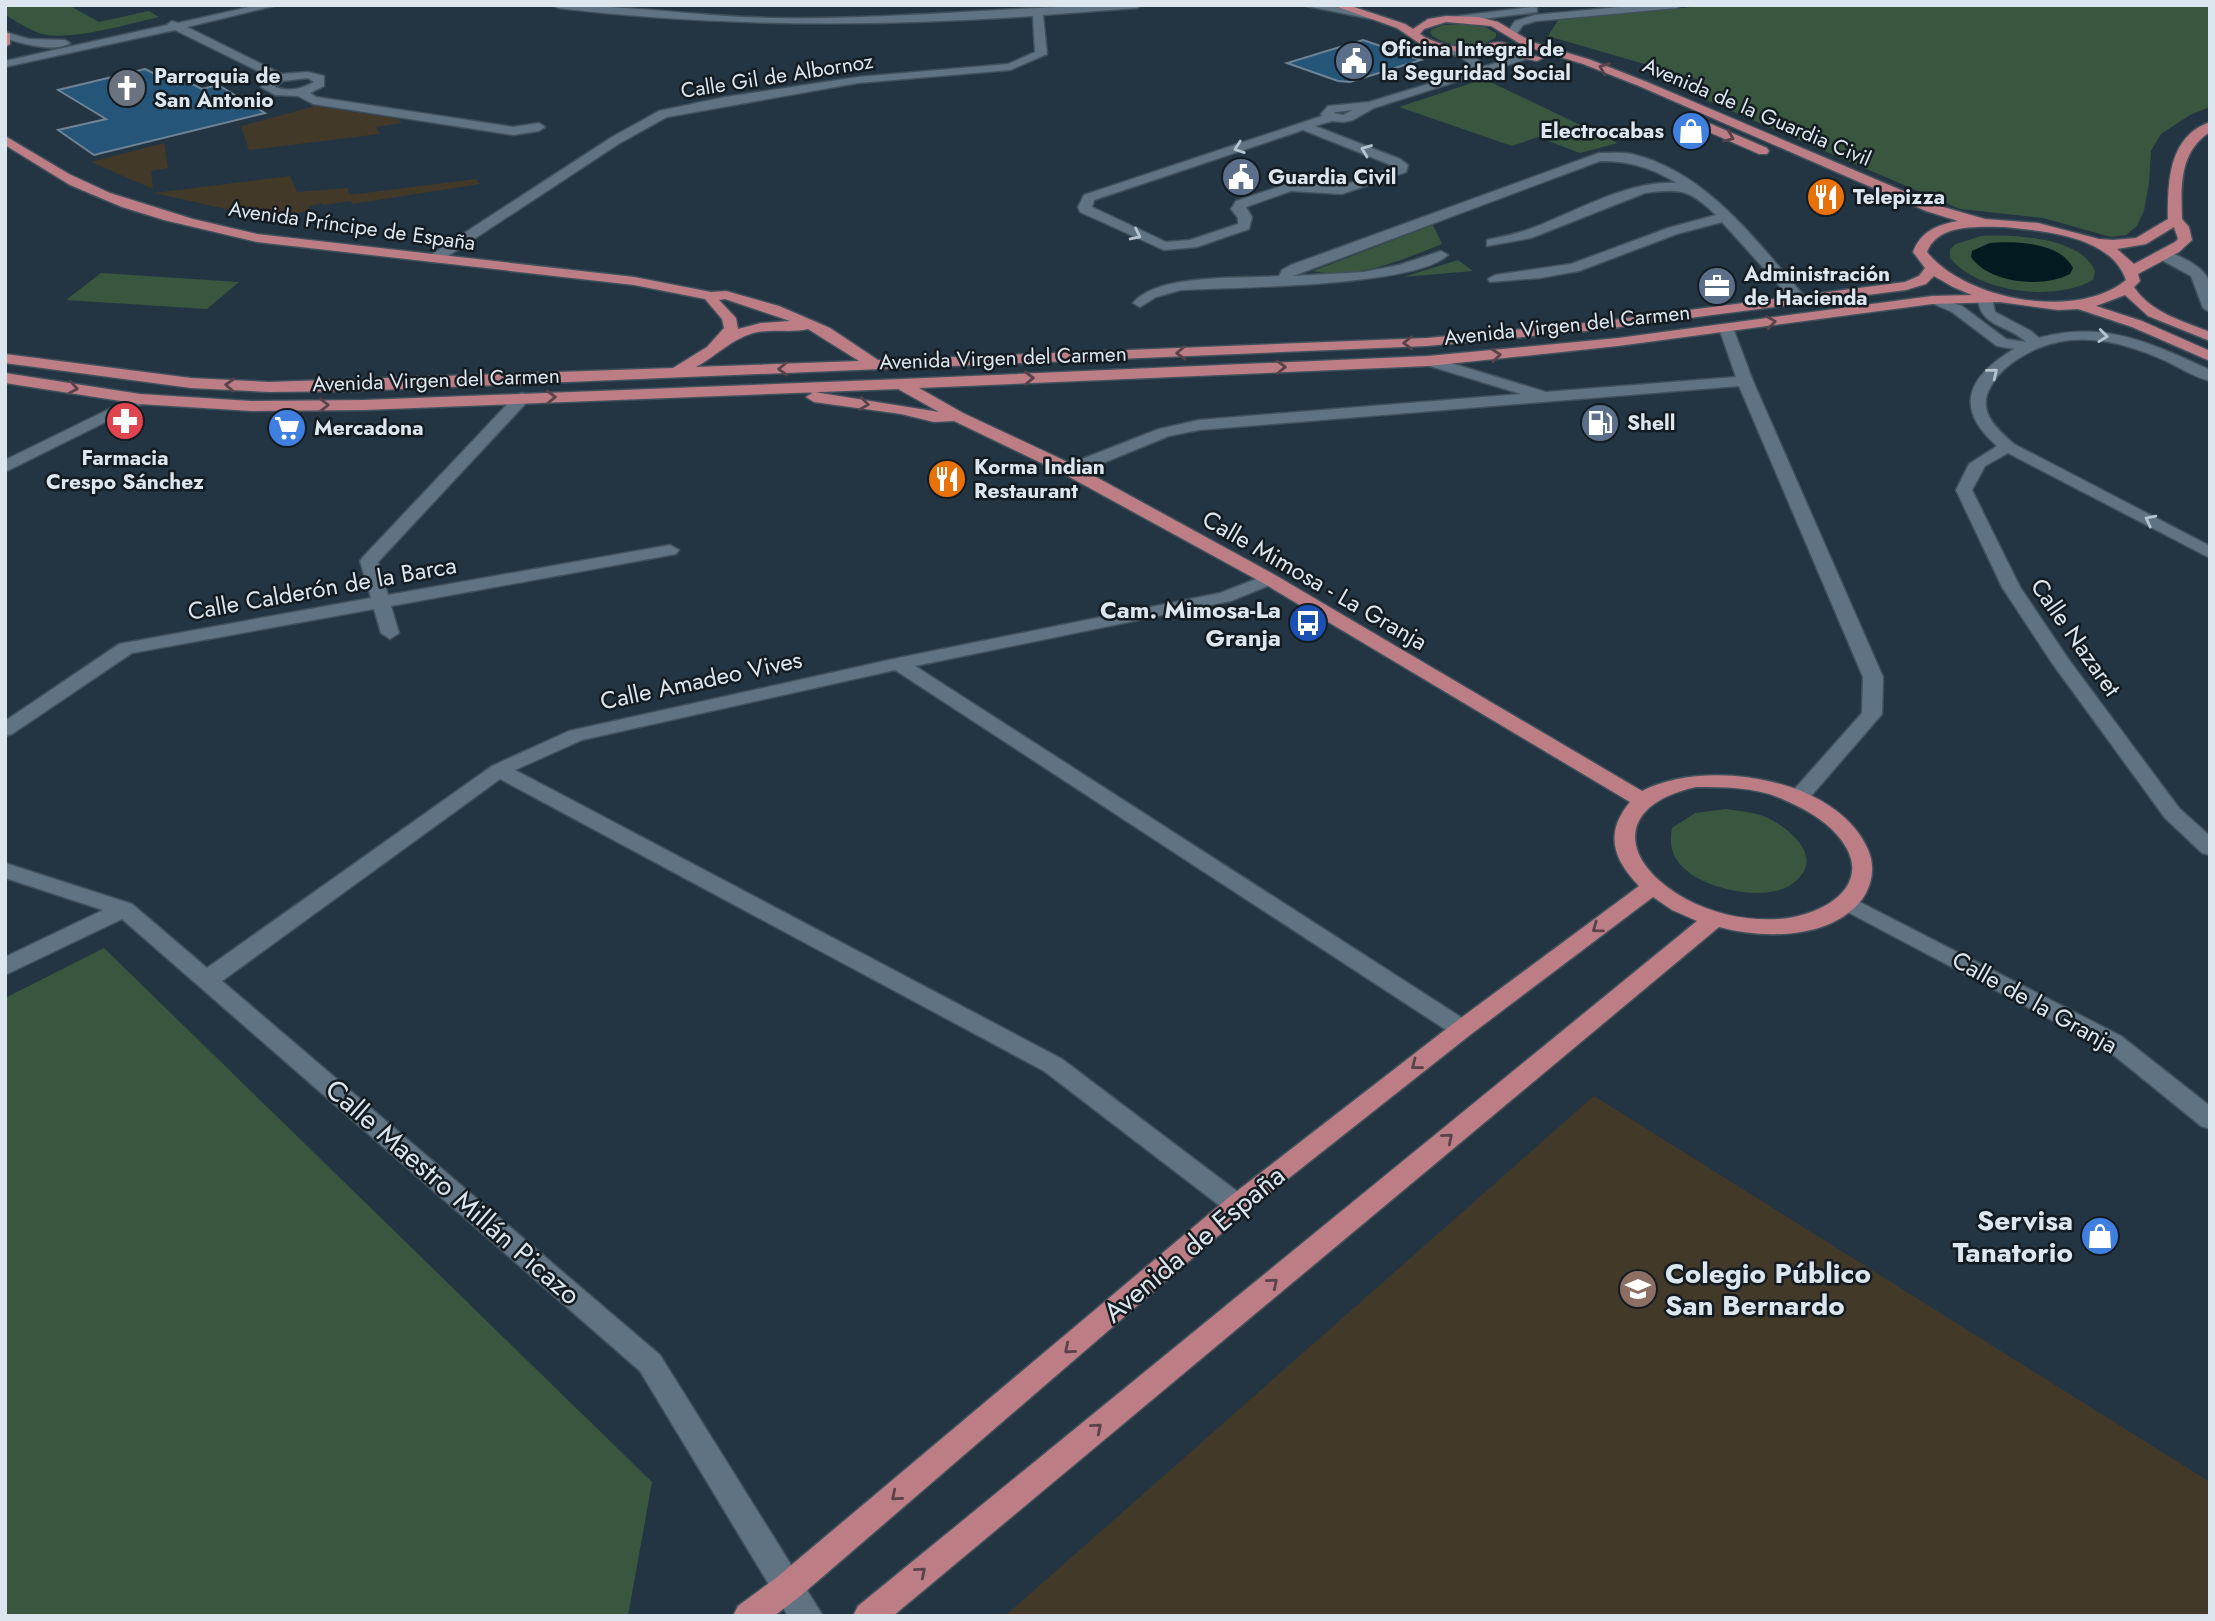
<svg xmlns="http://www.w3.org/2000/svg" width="2215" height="1621" viewBox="0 0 2215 1621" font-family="Jost,sans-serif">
<rect width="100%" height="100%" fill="#233543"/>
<!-- education -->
<path fill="#433929" d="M315,106L398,119L402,123L376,127L380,134L249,150L241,126Z
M164,143L168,168L151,171L153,189L91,162Z
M290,176L297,192L348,188L349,195L476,179L480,184L352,204L351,201L323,205V203L309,206L310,211L266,218L154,193Z
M1594,1096L2210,1482V1616H1005Z"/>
<!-- green -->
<path fill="#38573e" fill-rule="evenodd" d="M9,5H77L72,7L99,22L149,11L159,17C131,23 65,43 39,33C28,29 16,21 5,15V6Z
M1713,5H2210V107L2190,115L2161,134L2151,151L2149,183L2144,211L2137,226L2126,235L2111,237L2043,218L1960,209L1694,95L1703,81L1548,36L1559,19Z
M1464,24L1485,27L1496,33V37C1481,49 1443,48 1430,33L1431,30L1443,25Z
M1484,79L1618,143L1580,153L1538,137L1512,146L1399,107Z
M1433,225L1442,244C1402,260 1357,280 1313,271Z
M1981,236C2012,234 2081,237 2095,271L2093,280C2055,302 1979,293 1950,258V249L1956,244ZM1990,243H2019L2015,279L1985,270L1972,251Z
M1458,260L1473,271L1403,277Z
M101,273L239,282L207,309L66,300Z
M1726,809C1740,811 1755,812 1768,818C1790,829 1822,855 1798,879C1774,904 1716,891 1691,874C1674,862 1668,848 1672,828L1695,813Z
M104,948L652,1482L628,1616H5V998Z"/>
<!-- water -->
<path fill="#041a21" d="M1990,243C2015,241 2060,242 2073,268L2070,274C2044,288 1989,284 1971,257L1972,251Z"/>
<!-- building -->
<path fill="#255579" stroke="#6f8394" stroke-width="2" d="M1363,40L1421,60L1350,82L1338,81L1287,63Z
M145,69L177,85L188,82L202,89L218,85L265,113L94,155L58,130L106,119L58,90Z"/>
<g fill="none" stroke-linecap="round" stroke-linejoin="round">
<defs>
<path id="minor" d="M258,5H278L187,27L282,74L308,72L324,76V86L310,93L316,97L513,127L539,123L545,127L539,131L513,135L313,104L298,96L275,95L261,87L272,78L175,30L5,67V61L167,25L172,21L178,23ZM308,78L314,82C302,89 288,92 275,87L283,81Z
M553,5C627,5 701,17 776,18C898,20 1020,5 1142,5L1137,8L1043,15L1047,54L1010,70L858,83L667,117L620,143L439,262H429V256L612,137L659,111L725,97L858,77L1008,64L1035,52L1033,16C874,27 717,27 558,8Z
M1302,5H1327L1376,16L1371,19Z
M1640,5H1682L1677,8L1536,21L1523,25L1516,35L1507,33L1515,21L1535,15Z
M1533,7L1537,8V12L1458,22L1453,19L1458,16Z
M5,32L29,39L65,40L70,43C55,53 23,44 5,38Z
M1438,44C1452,47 1478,51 1482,67L1530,53L1536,56L1374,108L1353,120L1344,122L1332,121L1315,126L1400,159L1408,165L1406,172L1342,194L1291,191L1246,207L1252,217L1249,229L1197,247L1164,250L1080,212L1078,207L1084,195L1322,116L1321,114L1328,106L1369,102L1471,71V65L1461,57L1434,49L1432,47ZM1353,110L1343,115L1334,113L1336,112ZM1303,130L1396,167L1341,186L1290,183L1236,201L1231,209L1238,218V224L1190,240L1166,242L1092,207L1094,200Z
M1599,153C1610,153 1621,152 1632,154C1707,172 1757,242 1805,297V303H1795L1722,222L1677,234L1579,271L1540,278L1490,282L1488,279L1495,275L1571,264L1668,228L1716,215C1690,190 1681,188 1645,193L1531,238L1487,246V240C1499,237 1512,235 1524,231C1571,215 1627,179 1677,183C1651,168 1631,161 1600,161L1293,276L1364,272L1399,265L1441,251L1448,255C1414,287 1234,287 1181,290L1156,297L1140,307L1133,303C1158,273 1241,279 1279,276L1282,270L1291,265Z
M2161,250C2177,254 2206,266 2210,284C2212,293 2210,304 2210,312L2203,308L2191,276L2156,257L2154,254Z
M1985,294L1992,298L1995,312L2031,331L2039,338C2105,320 2150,343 2210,370V381C2194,377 2180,368 2166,361C2124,342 2080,330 2036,349C2019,357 2000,369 1991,386C1976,411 1996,428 2014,444L2210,546V558L2008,453L1985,466L1972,490L2020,587L2069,660L2179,808L2210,836V855L2202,853L2165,818L2052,663L2002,587L1956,490L1969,464L1997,446C1953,407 1968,377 2014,349L1997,346L1952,312L1925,300L1932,296L1962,306L2006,339L2026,342C2008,324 1980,328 1978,298Z
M1726,324L1733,328L1753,381L1883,677L1882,714L1805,803H1791L1788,798L1791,793L1862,713L1863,677L1739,386L1199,430L1169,436L1076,474L1070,475L1062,470L1064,466L1159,429L1199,420L1521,394L1423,364L1420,361L1423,358L1428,356L1546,392L1736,377L1719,328Z
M522,393L528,395L530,398L528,401L378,562L388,595L670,545L679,550L676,554L391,606L399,633L390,639L381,633L374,609L132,653L12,734L5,736V721L119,644L371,598L360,561L363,557L516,395Z
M140,394L146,396L148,399L146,402L5,472V460Z
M1269,574L1278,579L1275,583L1231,601L915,666L1470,1023L1474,1029L1470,1035L1462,1037L1454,1035L895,670L582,740L515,770L1062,1059L1246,1198L1250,1205L1246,1212L1237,1215L1228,1212L1044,1071L500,779L222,981L660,1355L823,1616H788L640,1371L122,919L5,975V957L103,910L5,878V863L132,904L207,968L492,766L569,731L898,658L1220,593Z
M1848,896L2121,1036L2210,1106V1129L2201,1126L2105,1048L1840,908L1837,903L1840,898Z"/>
<path id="major" d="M1332,5H1348L1405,24L1413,29L1428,19L1446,16L1479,17L1498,22L1532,42L1591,60L1647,82L1936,205L1985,219L2038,223L2099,239L2113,240L2136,238L2168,219C2168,182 2168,137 2210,122V132C2179,152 2181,186 2182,219L2189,227L2192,240L2179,252L2138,274L2140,281L2134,287C2151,313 2183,321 2210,332V341L2148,316L2125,295L2096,306L2142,321L2210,351V361L2132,327L2078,309L2058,310L2000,302L1932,304L1618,346L1428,366L919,388L963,413L1076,466L1275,575L1642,791C1706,757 1840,778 1869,852C1875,868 1872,884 1863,898C1832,940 1764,939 1719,927L893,1616H853L858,1606L1697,921L1672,910L1653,897L1470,1035L1246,1212L798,1598L774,1616H733L738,1606L776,1578L1228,1198L1454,1023L1639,886C1613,859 1604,833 1630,802L1263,583L1064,474L954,421L934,422L901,414L814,402L806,397L814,392L939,412L898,389L364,410L251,411L140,404L5,383V373L140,394L251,401L364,400L902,379L1428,356L1618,338L1932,296L1972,295L1953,287L1934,276L1926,284L1906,290L1597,330L1427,346L354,391L269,392L191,388L5,363V354L191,378L269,382L673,368L707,347L724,328L722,319L705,299L634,285L257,242L164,220L122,207L70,185L5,145V136L69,174L110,193L193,219L257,234L634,277L711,292L726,291L779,306L830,328L878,360L1427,338L1597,322L1905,282L1919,276L1925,268L1913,252C1921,231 1937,225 1958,221L1926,211L1639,86L1583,64L1524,46L1491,26L1446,22L1424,29L1420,34C1435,44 1451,47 1470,47C1482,47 1498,38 1509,45L1504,48L1543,58L1537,61L1487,51L1471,53L1434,49L1422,45L1397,28ZM2005,227C2045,231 2111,236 2126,280C2077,321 1965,300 1927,252C1938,223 1979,227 2005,227ZM2174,227L2178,239L2175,242L2134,264L2117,249L2146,244ZM725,299L790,321L761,323L738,329L736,318L719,300ZM808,329L859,361L696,367C718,355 733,337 758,332C775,329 792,333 808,329ZM1696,787C1724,787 1754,787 1780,798C1801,807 1823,818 1838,836C1879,884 1823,916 1779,919C1747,921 1714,914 1686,899C1619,862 1614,805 1696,787Z
M5,31L10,34V44L5,47Z
M1690,115L1767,148L1769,151L1767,154H1759L1686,122L1684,119Z"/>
</defs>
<!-- minor casing -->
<use href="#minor" stroke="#41515c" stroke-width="3"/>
<!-- major casing -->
<use href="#major" stroke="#41515c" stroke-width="3"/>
<!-- minor -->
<use href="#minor" fill="#607383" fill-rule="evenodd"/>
<!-- major -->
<use href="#major" fill="#bd7d85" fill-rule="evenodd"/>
</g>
<!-- one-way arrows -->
<defs><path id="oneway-chevron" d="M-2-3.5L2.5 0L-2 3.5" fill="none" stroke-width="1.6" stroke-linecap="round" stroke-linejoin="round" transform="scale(1.75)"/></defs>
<g stroke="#58434a">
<use href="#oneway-chevron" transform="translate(1604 68) rotate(-158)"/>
<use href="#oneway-chevron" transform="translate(1729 137) rotate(23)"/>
<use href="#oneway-chevron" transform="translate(1771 322) rotate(-8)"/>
<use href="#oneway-chevron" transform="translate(1408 343) rotate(178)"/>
<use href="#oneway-chevron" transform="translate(1181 353) rotate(178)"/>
<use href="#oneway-chevron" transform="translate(1496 355) rotate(-5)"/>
<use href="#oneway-chevron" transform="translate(1281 367) rotate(-2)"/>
<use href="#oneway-chevron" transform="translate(783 369) rotate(178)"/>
<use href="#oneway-chevron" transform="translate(1029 378) rotate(-2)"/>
<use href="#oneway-chevron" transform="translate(230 385) rotate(-177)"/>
<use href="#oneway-chevron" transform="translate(73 388) rotate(9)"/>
<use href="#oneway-chevron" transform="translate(551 397) rotate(-2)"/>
<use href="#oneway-chevron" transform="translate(864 404) rotate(8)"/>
<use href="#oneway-chevron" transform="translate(324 405)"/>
<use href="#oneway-chevron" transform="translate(1597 928) rotate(144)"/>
<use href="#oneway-chevron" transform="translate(1416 1065) rotate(142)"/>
<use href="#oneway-chevron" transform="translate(1448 1138) rotate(-40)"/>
<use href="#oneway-chevron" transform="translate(1273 1283) rotate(-40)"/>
<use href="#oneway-chevron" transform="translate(1069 1349) rotate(140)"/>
<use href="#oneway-chevron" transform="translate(1097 1428) rotate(-40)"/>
<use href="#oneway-chevron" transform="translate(896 1496) rotate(140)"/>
<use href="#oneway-chevron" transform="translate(921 1572) rotate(-40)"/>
</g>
<g stroke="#b6c4cf">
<use href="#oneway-chevron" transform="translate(1239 148) rotate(161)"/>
<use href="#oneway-chevron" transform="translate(1366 150) rotate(-159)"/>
<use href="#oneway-chevron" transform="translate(1136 235) rotate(26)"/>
<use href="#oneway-chevron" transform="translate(2103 336) rotate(7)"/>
<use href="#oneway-chevron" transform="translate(1993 373) rotate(-39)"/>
<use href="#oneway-chevron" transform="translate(2150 520) rotate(-153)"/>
</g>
<!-- icons -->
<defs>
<symbol id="civic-disc" viewBox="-11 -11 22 22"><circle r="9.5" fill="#5c6f8a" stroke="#141c22"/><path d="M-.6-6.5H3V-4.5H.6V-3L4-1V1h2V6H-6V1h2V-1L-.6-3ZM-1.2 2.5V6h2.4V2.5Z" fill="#fff"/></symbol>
<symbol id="church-disc" viewBox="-11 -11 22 22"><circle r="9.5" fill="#6b7280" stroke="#141c22"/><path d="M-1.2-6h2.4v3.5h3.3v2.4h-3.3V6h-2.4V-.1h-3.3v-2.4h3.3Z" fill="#fff"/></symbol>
<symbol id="shop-disc" viewBox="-11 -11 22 22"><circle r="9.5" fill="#3f7fe0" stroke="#141c22"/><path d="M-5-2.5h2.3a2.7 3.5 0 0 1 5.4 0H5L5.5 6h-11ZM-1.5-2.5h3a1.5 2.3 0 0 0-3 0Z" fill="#fff"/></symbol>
<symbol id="restaurant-disc" viewBox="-11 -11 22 22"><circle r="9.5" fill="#e8710a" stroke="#141c22"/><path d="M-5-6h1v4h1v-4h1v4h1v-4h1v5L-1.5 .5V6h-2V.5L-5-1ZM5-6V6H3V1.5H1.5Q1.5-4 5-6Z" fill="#fff"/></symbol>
<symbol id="office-disc" viewBox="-11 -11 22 22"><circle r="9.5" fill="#5c6f8a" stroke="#141c22"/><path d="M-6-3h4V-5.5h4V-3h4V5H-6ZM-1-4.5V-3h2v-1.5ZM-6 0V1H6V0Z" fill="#fff"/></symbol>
<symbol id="pharmacy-disc" viewBox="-11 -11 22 22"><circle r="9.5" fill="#e0444e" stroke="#141c22"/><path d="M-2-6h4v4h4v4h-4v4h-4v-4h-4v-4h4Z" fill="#fff"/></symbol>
<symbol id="fuel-disc" viewBox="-11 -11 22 22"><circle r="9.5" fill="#5c6f8a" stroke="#141c22"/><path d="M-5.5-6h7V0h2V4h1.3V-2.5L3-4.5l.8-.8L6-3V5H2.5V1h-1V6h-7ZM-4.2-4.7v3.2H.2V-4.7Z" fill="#fff"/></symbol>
<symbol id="supermarket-disc" viewBox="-11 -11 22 22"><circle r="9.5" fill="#3f7fe0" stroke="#141c22"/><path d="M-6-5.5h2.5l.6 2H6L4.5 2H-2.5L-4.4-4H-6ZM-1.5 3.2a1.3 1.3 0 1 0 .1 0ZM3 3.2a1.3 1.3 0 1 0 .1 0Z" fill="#fff"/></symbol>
<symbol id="bus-disc" viewBox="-11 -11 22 22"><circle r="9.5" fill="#1a4fb4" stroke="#141c22"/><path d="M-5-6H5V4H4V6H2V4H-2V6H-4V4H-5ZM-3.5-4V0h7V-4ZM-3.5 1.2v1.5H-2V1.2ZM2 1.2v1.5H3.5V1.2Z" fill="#fff"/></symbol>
<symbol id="school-disc" viewBox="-11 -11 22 22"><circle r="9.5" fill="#8d6e63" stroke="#141c22"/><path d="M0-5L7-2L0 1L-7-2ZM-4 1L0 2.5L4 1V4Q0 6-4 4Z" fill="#fff"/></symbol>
</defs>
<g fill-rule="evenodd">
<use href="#civic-disc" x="1332" y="39" width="44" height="44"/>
<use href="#church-disc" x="105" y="66" width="44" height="44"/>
<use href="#shop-disc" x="1669" y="109" width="44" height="44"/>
<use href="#civic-disc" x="1219" y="155" width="44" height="44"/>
<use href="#restaurant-disc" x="1804" y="175" width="44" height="44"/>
<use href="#office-disc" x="1695" y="264" width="44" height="44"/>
<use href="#pharmacy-disc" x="103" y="399" width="44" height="44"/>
<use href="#fuel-disc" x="1578" y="401" width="44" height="44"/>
<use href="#supermarket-disc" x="265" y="406" width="44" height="44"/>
<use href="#restaurant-disc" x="925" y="457" width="44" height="44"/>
<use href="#bus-disc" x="1286" y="601" width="44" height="44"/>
<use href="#shop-disc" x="2078" y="1214" width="44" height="44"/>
<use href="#school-disc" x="1616" y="1267" width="44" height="44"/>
</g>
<g text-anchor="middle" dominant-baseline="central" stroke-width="5" stroke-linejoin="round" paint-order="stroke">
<!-- far-poi labels -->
<g font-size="21" font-weight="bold" fill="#dbe6ef" stroke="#141c22" text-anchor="start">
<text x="1381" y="49">Oficina Integral de<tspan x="1381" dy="24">la Seguridad Social</tspan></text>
<text x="154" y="76">Parroquia de<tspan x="154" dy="24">San Antonio</tspan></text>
<text x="1664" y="131" text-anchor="end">Electrocabas</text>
<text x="1268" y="177">Guardia Civil</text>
<text x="1853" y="197">Telepizza</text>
<text x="1744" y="274">Administración<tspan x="1744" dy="24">de Hacienda</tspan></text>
<text x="1627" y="423">Shell</text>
<text x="314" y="428">Mercadona</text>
<text x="125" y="458" text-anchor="middle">Farmacia<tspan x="125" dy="24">Crespo Sánchez</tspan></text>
<text x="974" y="467">Korma Indian<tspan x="974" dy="24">Restaurant</tspan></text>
</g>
<!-- far-street labels -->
<g font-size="21" fill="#dbe6ef" stroke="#141c22">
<text transform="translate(777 76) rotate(-9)">Calle Gil de Albornoz</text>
<text transform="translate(1757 112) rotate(23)">Avenida de la Guardia Civil</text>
<text transform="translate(352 226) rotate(8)">Avenida Príncipe de España</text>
<text transform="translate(1567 325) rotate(-6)">Avenida Virgen del Carmen</text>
<text transform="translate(1003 358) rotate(-2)">Avenida Virgen del Carmen</text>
<text transform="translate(436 380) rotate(-2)">Avenida Virgen del Carmen</text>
</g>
<!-- street labels -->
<g font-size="24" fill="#dbe6ef" stroke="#141c22">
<text transform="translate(1315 580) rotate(30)">Calle Mimosa - La Granja</text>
<text transform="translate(322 588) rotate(-10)">Calle Calderón de la Barca</text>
<text transform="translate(2076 637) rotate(55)">Calle Nazaret</text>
<text transform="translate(701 680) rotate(-12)">Calle Amadeo Vives</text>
<text transform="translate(2035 1002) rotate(29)">Calle de la Granja</text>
</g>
<!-- poi labels -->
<g font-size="24" font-weight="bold" fill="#dbe6ef" stroke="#141c22" text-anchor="end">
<text x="1281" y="609">Cam. Mimosa-La<tspan x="1281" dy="28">Granja</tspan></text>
</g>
<!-- near-street labels -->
<g font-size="28" fill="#dbe6ef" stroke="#141c22">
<text transform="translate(453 1192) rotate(41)">Calle Maestro Millán Picazo</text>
<text transform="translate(1194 1244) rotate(-40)">Avenida de España</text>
</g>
<!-- near-poi labels -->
<g font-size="28" font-weight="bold" fill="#dbe6ef" stroke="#141c22" text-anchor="end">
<text x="2073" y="1220">Servisa<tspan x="2073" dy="32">Tanatorio</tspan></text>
<text x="1665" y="1273" text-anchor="start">Colegio Público<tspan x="1665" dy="32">San Bernardo</tspan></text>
</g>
</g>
<!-- border -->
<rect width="2215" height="1621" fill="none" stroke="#dbe6ef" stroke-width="14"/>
</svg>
